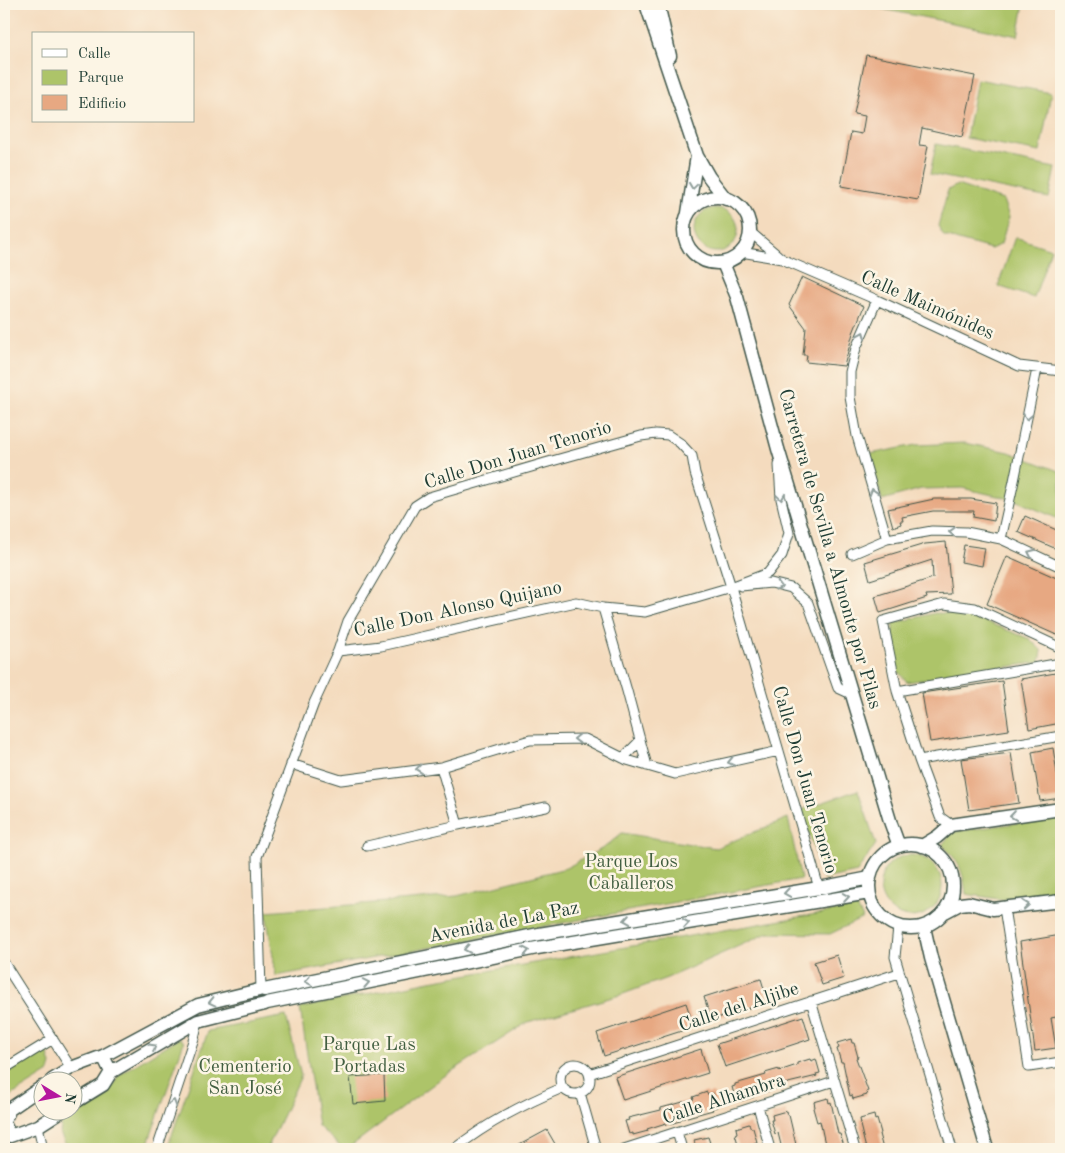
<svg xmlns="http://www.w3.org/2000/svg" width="1065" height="1153" viewBox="0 0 1065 1153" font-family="'Old Standard TT',serif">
<rect width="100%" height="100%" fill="#fcf5e5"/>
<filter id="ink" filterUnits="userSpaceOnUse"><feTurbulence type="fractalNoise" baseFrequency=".02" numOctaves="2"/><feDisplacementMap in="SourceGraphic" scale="10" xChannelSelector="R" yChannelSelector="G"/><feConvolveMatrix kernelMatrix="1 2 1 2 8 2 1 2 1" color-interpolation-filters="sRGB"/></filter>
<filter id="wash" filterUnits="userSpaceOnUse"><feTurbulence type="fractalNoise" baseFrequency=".0096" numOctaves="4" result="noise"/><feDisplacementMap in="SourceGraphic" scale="20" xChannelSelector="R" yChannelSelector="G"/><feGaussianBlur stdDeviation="1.12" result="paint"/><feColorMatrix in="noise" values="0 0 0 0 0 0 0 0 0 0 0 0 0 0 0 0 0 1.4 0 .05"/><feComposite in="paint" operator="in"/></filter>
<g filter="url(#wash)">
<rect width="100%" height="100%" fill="#f4dbbe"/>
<!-- green -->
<path fill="#adc469" stroke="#66804e" d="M857,4H1024L1018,36Z
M977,79L1051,93L1040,152L966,138Z
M936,144L1055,168L1049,198L930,174Z
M957,185L1003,200L1009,217L1001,244L991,249L944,236L938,226L948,190Z
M694 230a22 22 0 1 1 44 0a22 22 0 1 1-44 0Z
M1015,237L1051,249L1034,298L998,286Z
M965,443L1009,452L1061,472V520L1015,500L962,488L921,489L882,500L870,454L916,445Z
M935,613L966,614L1030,639L1042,651L1040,662L907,682L896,669L891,639L894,623Z
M858,790L876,844L857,872L824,879L801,810Z
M1061,817V890L1005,900L966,894C963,870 959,861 942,845L952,832Z
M788,818L801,879L276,976L266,912L457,896L566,868L605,847L622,833L716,848Z
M880 886a31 31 0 1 1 62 0a31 31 0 1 1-62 0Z
M857,907L863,918L830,934L768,933L667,978L623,994L528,1022L443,1077L347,1149H343L318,1126L300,1008L430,981Z
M286,1016L301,1076L267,1149H167L208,1031Z
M179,1038L184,1042L146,1149H68L60,1133L62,1122L110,1090L119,1075Z
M46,1048L51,1064L49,1072L4,1100V1075Z"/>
<g id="blocks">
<!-- building -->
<path fill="#e7a882" d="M866,55L975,76L962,137L922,128L919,145L928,146L918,200L841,186L851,132L862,134L865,116L854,114Z
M802,277L864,306L853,333L844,366L806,362L807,355H803L806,328L789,305Z
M934,499H971L996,503L994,521L973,517L974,511H933L902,517L903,521H900L901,524L893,527L888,509Z
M1025,516L1061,532V551L1018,532Z
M946,542L951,594L926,595L927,598L880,613L875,596L933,578L932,560L870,580L865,562L925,544Z
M964,545L985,548L982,566L961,562Z
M1007,556L1061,580V637L987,604Z
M1061,672V723L1029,729L1021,679Z
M1002,681L1009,730L930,742L922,693Z
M1053,748L1061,798L1040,801L1032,752Z
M1011,753L1019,803L969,810L961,759Z
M1061,935V1016L1051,1018L1056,1048L1035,1051L1020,942Z
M837,955L844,978L822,985L814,962Z
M761,979L768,1002L711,1020L704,997Z
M686,1003L694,1027L604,1056L597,1033Z
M803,1016L810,1039L725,1067L717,1044Z
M851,1039L852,1043H854L858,1057L856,1058L868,1091L866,1092L867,1095L853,1099L852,1095L850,1096L843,1062H841L837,1049L839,1048L837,1043Z
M701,1049L708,1073L623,1100L615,1077Z
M810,1059L811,1061L816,1059L820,1073L816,1074L817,1076L784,1084L785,1086L754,1095V1097L740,1101V1099L736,1101L732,1087L735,1086V1084L766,1075L765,1073L779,1069V1071L797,1065V1063Z
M384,1075L385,1101L353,1104L350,1077Z
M707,1092V1094L713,1093L717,1107L712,1108L713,1110L680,1119V1121L666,1125V1123L647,1129L648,1131L633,1135V1133L629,1134L625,1121L629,1120L628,1118L661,1110V1108L694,1099L693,1097Z
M828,1098L829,1103L831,1102L838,1134H840L845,1149H826L820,1121L817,1122L813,1108L815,1107L814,1102Z
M786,1111L787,1115H789L797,1149H782L778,1133L775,1134L771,1120H773L772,1115Z
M874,1115L875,1120L877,1119L881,1133L879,1134L883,1149H866L860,1125L861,1124L860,1119Z
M749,1124L751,1128H753L757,1142L754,1143L755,1147L742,1149L741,1147H739L735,1134L737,1133L736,1128Z
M547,1130L558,1149H512Z
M708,1137L712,1149H696L694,1140Z"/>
</g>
</g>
<g filter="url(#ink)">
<use href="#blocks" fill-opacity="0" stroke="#3f5549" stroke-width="1"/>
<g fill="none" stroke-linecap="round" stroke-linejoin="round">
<defs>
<path id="street" d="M749,231L782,259
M741,252L782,259L877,300L1019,366L1061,371
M877,300L856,348L850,372V397L857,436L887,539
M1001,539L1014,481L1037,369
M852,554L887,539L932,531L966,532L1001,539L1061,567
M741,586L771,583L791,588L808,603L838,688L851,694
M603,608L627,691L647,766
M338,651L381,646L576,602L603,608L645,612L731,587L768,573L782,555L789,533L781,499L779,465
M897,691L1061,663
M623,758L640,741
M919,760L1061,736
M291,764L341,780L441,767L530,740L585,739L627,760L675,774L779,751
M441,767L458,825L546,807
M951,825L940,817L919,760L897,691L883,621L944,604L975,608L1061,648
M367,846L458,825
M1004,908L1029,1067L1061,1062
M898,927L895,957L952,1149
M4,963L71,1068
M261,990L257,857L314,703L338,651L348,621L415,506L429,497L545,463L641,436L656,434L668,435L680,443L692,456L695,473L731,587L819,888
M811,1001L855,1149
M560 1079a15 15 0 1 1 30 0a15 15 0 1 1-30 0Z
M4,1069L53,1039
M589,1074L899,973
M580,1093L596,1149
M758,1106L770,1149
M38,1126L43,1149
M677,1132L682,1149
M157,1149L194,1038L198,1021
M454,1149C489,1122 522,1105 562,1088
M624,1149L834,1081"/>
<path id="secondary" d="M646,4L697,156L709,177L726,199
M658,4L670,56
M684 230a33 33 0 1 1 66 0a33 33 0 1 1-66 0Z
M688,213L697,156
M723,263L737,297L778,449L891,824L899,846
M869 886a42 42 0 1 1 84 0a42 42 0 1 1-84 0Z
M922,846L937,837L951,825L1061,809
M945,912L960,904L969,903L993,909L1061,901
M924,927L931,958L987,1149
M264,990L539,934L819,888L870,878
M267,1003L537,948L869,893
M103,1056L198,1005L259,990
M111,1072L198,1021L265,1004
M52,1080L71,1068L103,1056L111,1072L103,1085L72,1104
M4,1121L10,1109L42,1087
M4,1123L10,1136L38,1126L63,1110"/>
</defs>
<!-- street casing -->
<use href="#street" stroke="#3f5549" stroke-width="11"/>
<!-- secondary casing -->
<use href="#secondary" stroke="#3f5549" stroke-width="15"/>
<!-- street -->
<use href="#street" stroke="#fff" stroke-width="9"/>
<!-- secondary -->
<use href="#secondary" stroke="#fff" stroke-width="12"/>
</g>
<!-- one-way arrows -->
<defs><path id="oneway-chevron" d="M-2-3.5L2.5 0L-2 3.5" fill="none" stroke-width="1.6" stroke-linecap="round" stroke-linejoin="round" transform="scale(1.25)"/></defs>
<g stroke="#8f9e9a">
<use href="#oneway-chevron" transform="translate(693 186) rotate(98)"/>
<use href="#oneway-chevron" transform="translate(862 335) rotate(-67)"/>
<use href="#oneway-chevron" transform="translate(1027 417) rotate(101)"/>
<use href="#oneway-chevron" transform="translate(873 492) rotate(-107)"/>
<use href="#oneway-chevron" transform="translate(781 497) rotate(82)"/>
<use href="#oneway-chevron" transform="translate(952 532) rotate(-178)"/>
<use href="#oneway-chevron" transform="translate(1031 553) rotate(-155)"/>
<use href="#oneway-chevron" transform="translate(779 586) rotate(14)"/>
<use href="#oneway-chevron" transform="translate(577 739) rotate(179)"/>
<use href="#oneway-chevron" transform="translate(731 762) rotate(167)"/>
<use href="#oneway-chevron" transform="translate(419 769) rotate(173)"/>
<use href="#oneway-chevron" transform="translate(1013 816) rotate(172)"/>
<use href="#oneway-chevron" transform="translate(787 893) rotate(171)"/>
<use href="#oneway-chevron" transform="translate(846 897) rotate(-9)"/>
<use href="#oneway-chevron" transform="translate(1026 905) rotate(-6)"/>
<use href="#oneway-chevron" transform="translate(627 920) rotate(171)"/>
<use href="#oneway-chevron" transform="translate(686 923) rotate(-9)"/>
<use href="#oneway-chevron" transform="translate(467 949) rotate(169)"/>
<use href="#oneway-chevron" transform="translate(526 951) rotate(-11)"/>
<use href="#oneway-chevron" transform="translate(308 981) rotate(169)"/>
<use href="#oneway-chevron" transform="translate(366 983) rotate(-11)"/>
<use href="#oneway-chevron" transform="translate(212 1002) rotate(167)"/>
<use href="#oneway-chevron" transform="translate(153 1047) rotate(-31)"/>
<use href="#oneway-chevron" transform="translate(173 1103) rotate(-72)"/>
</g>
</g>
<g text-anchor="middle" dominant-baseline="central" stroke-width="5" stroke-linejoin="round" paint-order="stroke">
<!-- street labels -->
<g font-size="19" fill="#1f3d34" stroke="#fcf5e5">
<text transform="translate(927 306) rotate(24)">Calle Maimónides</text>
<text transform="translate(518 456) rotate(-17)">Calle Don Juan Tenorio</text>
<text transform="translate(829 549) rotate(74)">Carretera de Sevilla a Almonte por Pilas</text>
<text transform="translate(458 610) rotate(-12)">Calle Don Alonso Quijano</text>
<text transform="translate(804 780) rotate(74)">Calle Don Juan Tenorio</text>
<text transform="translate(504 923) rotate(-11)">Avenida de La Paz</text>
<text transform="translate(739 1008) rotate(-18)">Calle del Aljibe</text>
<text transform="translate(724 1100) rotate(-18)">Calle Alhambra</text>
</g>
<!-- park labels -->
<g font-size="19" fill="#425f41" stroke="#fcf5e5">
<text x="631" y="862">Parque Los<tspan x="631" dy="22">Caballeros</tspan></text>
<text x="369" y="1045">Parque Las<tspan x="369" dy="22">Portadas</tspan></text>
<text x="245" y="1067">Cementerio<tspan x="245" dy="22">San José</tspan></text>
</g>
</g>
<!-- margin -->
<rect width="1065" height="1153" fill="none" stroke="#fcf5e5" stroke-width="20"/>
<!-- legend -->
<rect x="32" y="32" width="162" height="90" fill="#fcf5e5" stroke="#a4ab9e"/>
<rect x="42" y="49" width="25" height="8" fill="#ffffff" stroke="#a4ab9e"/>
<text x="78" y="58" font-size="15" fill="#1f3d34">Calle</text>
<rect x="42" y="70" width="25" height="15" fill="#adc469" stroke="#a4ab9e"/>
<text x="78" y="82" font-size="15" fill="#1f3d34">Parque</text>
<rect x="42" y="95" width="25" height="15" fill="#e7a882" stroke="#a4ab9e"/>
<text x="78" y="108" font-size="15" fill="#1f3d34">Edificio</text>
<!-- north arrow -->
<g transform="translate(58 1096) rotate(100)"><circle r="24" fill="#fcf5e5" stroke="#a4ab9e"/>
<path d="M0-4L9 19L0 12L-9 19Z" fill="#b5179e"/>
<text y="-8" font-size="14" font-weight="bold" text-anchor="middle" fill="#1f3d34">N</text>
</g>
</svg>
